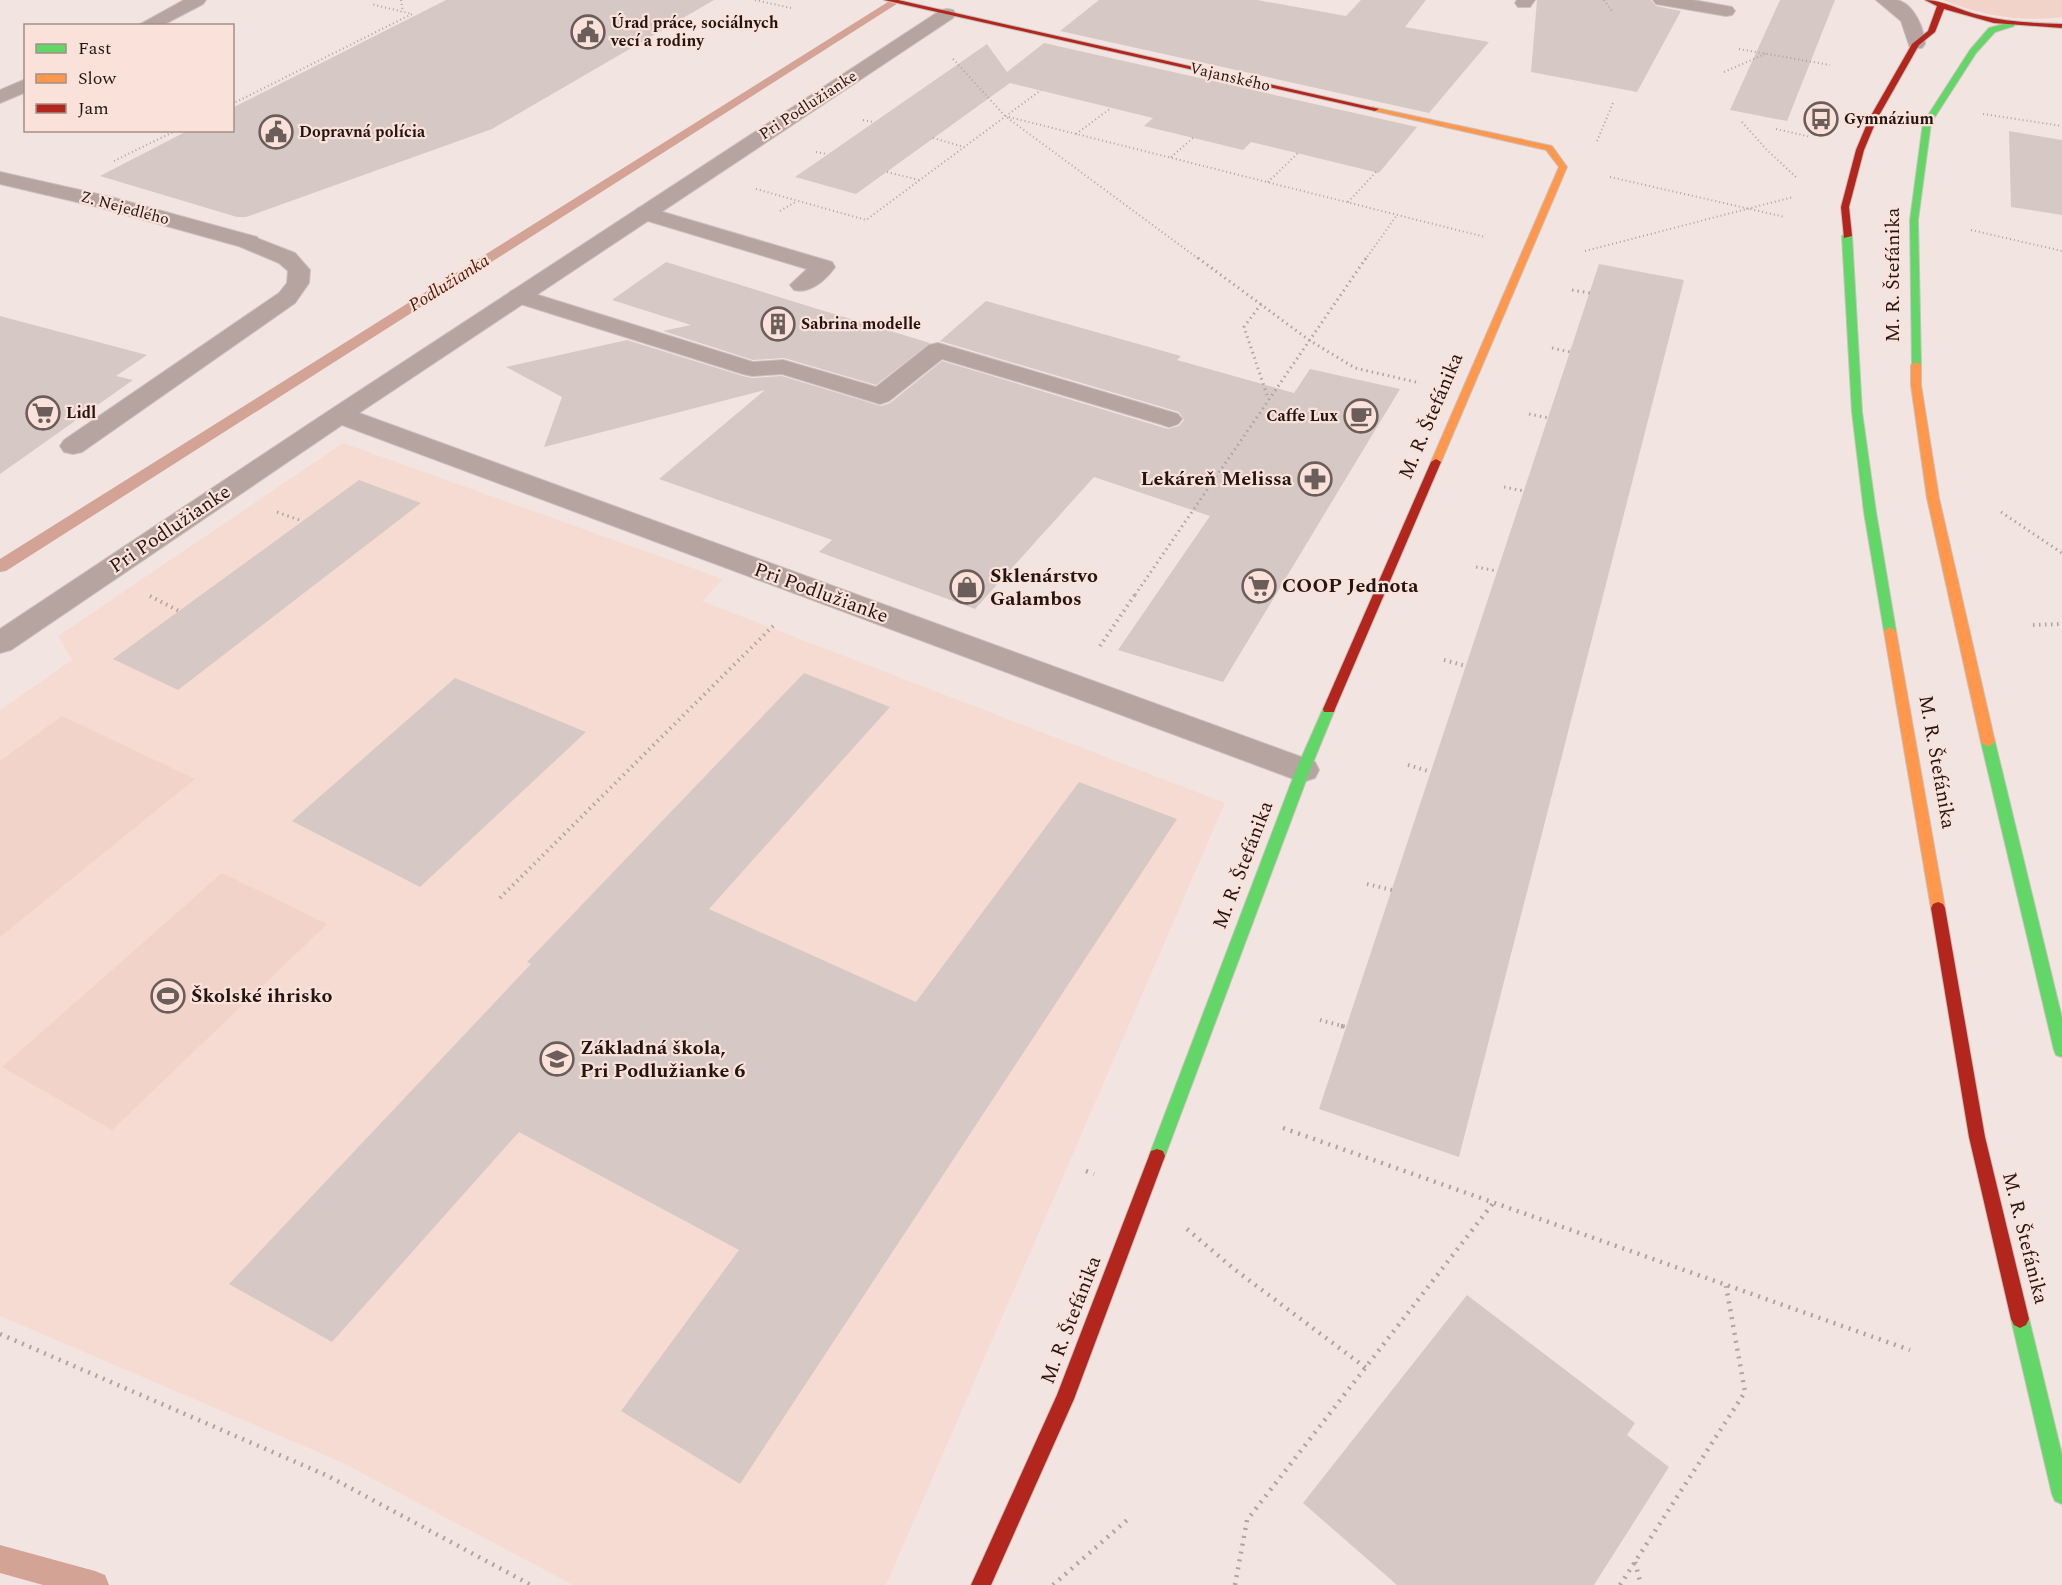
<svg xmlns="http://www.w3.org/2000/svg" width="2062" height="1585" viewBox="0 0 2062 1585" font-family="Spectral,serif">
<rect width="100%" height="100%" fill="#f2e5e1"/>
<!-- built -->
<path fill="#f6dbd2" d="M343,443L723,579L702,601L1225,803L886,1585H573L339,1461L0,1316V710L72,660L58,636Z"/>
<!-- green -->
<path fill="#f1d3c9" d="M1943,0H2062V17C2021,22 1981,16 1943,0Z
M62,716L195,779L0,937V761Z
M222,873L327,924L112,1130L2,1067Z"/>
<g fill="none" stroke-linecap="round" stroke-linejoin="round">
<!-- stream -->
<path fill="#d3a495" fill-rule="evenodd" d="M891,0H903L6,571L0,572V559Z
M0,1545L95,1571L105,1575L109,1585H43L0,1573Z"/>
</g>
<!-- building -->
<path fill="#d6c9c5" d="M446,0H714L492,129L246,217H237L100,176L189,130H232V108Z
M1099,0H1257L1346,16L1361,0H1426L1405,27L1489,42L1429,113L1060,31Z
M1537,0H1651L1656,6L1681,11L1637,92L1531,72Z
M1780,0H1835L1787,121L1730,110Z
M1044,43L1417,127L1379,173L1251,142L1243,150L1144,126L1153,118L1010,83L856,194L795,177L987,44L1007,72Z
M2009,131L2062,140V215L2011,207Z
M666,262L821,310L930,343L876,385L784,358L753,360L663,331L691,325L612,300Z
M1599,264L1684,280L1459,1157L1319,1109Z
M986,301L1181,356L1177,360L1294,393L1310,369L1400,389L1223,682L1118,650L1210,516L1094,477L975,609L819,552L832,540L659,479L765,390L544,447L562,397L506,367L627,340L743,376L752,378L782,376L881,406L890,403L942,361L1168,429L1179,426L1184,420L1179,412L940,341Z
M0,316L147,355L116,376L133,380L0,474Z
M359,480L421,503L178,690L113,659Z
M804,673L890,707L709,909L916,1002L1079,782L1177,819L740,1484L621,1411L739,1250L519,1132L332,1342L229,1284L531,964L527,962Z
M455,678L586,732L420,887L292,821Z
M1467,1295L1635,1423L1627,1435L1669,1467L1594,1585H1397L1303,1503Z"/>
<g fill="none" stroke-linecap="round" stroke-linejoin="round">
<defs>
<path id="lane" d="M1517,0H1535L1530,7H1518L1515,3Z
M1653,0H1693L1732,7L1735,11L1732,15L1726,16L1662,5L1656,4Z
M646,207L832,262L835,267C826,280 810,294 794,290L790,285L807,269L638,218L635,213L638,208Z
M249,235L295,253L310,270L309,283L295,303L82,452L73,454L64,452L60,446L64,440L279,293L287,283L288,271L279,263L241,247L238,242L241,237Z
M519,289L753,362L783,360L876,387L929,345L938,343L1178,414L1182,419L1178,424L1169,427L1160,424L942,359L889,401L880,404L782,374L752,376L743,374L511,301L507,296L511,291Z"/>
<path id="street" d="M184,0H206L203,4L161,26H137Z
M1876,0C1882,0 1890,0 1897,0C1914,4 1924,28 1925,44L1922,48H1910L1901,21Z
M947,9L953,10L956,14L953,18L359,413L1315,762L1319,770L1315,778L1303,782L1291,778L342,425L11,650L0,653V629L330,410L941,10Z
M26,79V92L0,103V90Z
M0,172L111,197L257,237L260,242L257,247L249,249L98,207L0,184Z"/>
<path id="fast" d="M2011,22H2014V26L1995,32L1976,53L1931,123L1918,220L1921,365L1920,367H1912L1910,220L1923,123L1970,50L1989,28Z
M1847,233L1852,236L1862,412L1876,512L1896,631L1890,635L1884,631L1864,512L1852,412L1842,236Z
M1329,705L1335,709L1310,770L1165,1156L1163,1161L1157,1163L1151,1161L1149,1156L1296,770L1323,709Z
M1988,737L1995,742L2062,1018V1057L2056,1055L2054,1050L1981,742Z
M2020,1310L2026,1313L2029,1319L2062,1455V1504L2055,1501L2052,1494L2011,1319L2014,1313Z"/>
<path id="slow" d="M1372,107L1552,146L1567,167L1441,462L1436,465L1431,462L1559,167L1546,150L1375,111L1371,109Z
M1916,362L1921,365V385L1939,498L1995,742L1988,747L1981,742L1927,498L1911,385V365Z
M1890,627L1896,631L1945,908L1943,912H1933L1931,908L1884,631Z"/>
<path id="jam" d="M884,0H898L1379,109L1375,111Z
M1925,0C1943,0 1961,11 1979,15C2006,22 2034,23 2062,24V28L1994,23L1944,9L1935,32L1919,45L1877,119L1864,150L1849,207L1852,236L1844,238L1841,207L1856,150L1869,119L1912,44L1928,31L1937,6Z
M1436,459L1441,462L1335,709L1334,712H1324L1323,709L1431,462Z
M1938,902L1943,904L1945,908L1985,1137L2029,1319L2026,1325L2020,1328L2014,1325L2011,1319L1969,1137L1931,908L1933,904Z
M1157,1149L1163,1151L1165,1156L1074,1399L991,1585H971L1057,1395L1149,1156L1151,1151Z"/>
</defs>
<!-- lane casing -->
<use href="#lane" stroke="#cbc0bd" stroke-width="2"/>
<!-- street casing -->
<use href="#street" stroke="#cbc0bd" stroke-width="2"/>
<!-- fast casing -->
<use href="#fast" stroke="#cbc0bd" stroke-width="2"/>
<!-- slow casing -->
<use href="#slow" stroke="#cbc0bd" stroke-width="2"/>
<!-- jam casing -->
<use href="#jam" stroke="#cbc0bd" stroke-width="2"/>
<!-- path-far3 -->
<path stroke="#b0a4a0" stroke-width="2" stroke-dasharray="1 3" stroke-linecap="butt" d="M401,0L403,12
M755,0L791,8
M1604,0L1612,11
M1739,49L1830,65
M953,59L1005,116L1200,260
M1724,72L1765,54
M232,104L412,14L371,4
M1983,114L2062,126
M1009,117L1485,237
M863,120L874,122
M1742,122L1766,149L1798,179
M1776,129L1811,137
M1076,134L1111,108
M933,138L964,147
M1597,141L1613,103
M816,152L827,154
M1171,157L1193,138
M114,161L177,130
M887,172L919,180
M1610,177L1785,217
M1268,182L1298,153
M756,189L866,220L1041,90
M1348,202L1376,172
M780,211L797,201
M1971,230L2062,251
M1585,251L1793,197
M1365,260L1397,215"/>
<!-- path-far2 -->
<path stroke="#b0a4a0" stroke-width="3" stroke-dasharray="1.5 4" stroke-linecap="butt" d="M1198,258L1309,340L1355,368L1420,383
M1572,290L1590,293
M1261,304L1244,327L1268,398
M1552,348L1570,352
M1529,414L1549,418
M1504,487L1524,491
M277,512L302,521
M2001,512L2062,553
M1476,567L1497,571
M1135,595L1366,258"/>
<!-- path-far1 -->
<path stroke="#b0a4a0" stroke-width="4" stroke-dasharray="1.5 4.5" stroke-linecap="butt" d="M150,596L179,611
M2033,625L2062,624
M1100,646L1136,593
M1444,660L1466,666
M1408,765L1431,772
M1367,884L1392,890
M500,898L775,624
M1320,1020L1346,1027"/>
<!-- path -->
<path stroke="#b0a4a0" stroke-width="4.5" stroke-dasharray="2 6" stroke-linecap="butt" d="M1341,1026L1346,1027
M1283,1128L1910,1350
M1086,1171L1094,1174
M1187,1229L1234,1269L1366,1368
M0,1334L328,1476L531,1585
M1635,1562L1641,1585
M1053,1585L1127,1520
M1235,1585L1247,1520L1494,1202
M1620,1585L1745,1392L1726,1286"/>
<!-- lane -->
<use href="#lane" fill="#b5a4a0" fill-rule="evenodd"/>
<!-- street -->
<use href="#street" fill="#b5a4a0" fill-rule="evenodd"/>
<!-- fast -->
<use href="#fast" fill="#63d668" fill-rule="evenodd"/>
<!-- slow -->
<use href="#slow" fill="#ff974d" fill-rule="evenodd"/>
<!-- jam -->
<use href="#jam" fill="#b3261e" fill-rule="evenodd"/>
</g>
<!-- icons -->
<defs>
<symbol id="civic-ring" viewBox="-11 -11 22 22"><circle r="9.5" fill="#fae1d9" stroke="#6b5e5a" stroke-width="1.5"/><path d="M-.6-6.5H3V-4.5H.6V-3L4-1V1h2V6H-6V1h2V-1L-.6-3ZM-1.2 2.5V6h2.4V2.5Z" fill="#6b5e5a"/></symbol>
<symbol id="bus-ring" viewBox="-11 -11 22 22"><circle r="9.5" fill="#fae1d9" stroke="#6b5e5a" stroke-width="1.5"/><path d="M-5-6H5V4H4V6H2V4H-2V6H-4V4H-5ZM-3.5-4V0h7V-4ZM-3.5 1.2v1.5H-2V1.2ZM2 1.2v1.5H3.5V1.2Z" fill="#6b5e5a"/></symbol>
<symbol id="building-ring" viewBox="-11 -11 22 22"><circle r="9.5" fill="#fae1d9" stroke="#6b5e5a" stroke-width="1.5"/><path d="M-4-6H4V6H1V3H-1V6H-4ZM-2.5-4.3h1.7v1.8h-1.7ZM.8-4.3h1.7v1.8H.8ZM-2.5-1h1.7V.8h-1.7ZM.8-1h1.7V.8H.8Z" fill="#6b5e5a"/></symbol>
<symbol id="supermarket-ring" viewBox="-11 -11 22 22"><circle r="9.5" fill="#fae1d9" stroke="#6b5e5a" stroke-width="1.5"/><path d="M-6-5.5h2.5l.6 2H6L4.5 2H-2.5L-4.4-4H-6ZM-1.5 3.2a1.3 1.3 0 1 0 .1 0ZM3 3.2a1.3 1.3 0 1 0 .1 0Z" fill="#6b5e5a"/></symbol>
<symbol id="cafe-ring" viewBox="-11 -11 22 22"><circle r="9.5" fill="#fae1d9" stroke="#6b5e5a" stroke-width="1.5"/><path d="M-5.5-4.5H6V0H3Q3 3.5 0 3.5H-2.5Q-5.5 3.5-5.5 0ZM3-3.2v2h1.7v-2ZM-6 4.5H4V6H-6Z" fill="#6b5e5a"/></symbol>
<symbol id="pharmacy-ring" viewBox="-11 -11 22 22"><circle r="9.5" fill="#fae1d9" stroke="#6b5e5a" stroke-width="1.5"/><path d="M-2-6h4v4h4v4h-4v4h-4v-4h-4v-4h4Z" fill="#6b5e5a"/></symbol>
<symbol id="shop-ring" viewBox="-11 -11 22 22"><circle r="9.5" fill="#fae1d9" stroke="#6b5e5a" stroke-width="1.5"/><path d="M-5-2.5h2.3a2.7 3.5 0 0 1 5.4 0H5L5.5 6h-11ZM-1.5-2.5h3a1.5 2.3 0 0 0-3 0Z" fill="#6b5e5a"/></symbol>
<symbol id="stadium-ring" viewBox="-11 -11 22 22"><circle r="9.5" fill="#fae1d9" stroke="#6b5e5a" stroke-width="1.5"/><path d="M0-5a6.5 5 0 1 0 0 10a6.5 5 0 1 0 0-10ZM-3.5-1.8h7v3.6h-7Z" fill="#6b5e5a"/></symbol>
<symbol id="school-ring" viewBox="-11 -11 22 22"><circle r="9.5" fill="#fae1d9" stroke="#6b5e5a" stroke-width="1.5"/><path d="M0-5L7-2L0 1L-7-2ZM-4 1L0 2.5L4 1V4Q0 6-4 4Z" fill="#6b5e5a"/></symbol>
</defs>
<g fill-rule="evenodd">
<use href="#civic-ring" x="569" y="13" width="38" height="38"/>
<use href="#bus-ring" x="1802" y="100" width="38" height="38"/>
<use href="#civic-ring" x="257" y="113" width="38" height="38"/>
<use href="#building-ring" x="759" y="305" width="38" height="38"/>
<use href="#supermarket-ring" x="24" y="394" width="38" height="38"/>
<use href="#cafe-ring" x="1342" y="397" width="38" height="38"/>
<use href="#pharmacy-ring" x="1296" y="460" width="38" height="38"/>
<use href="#supermarket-ring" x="1240" y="567" width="38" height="38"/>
<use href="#shop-ring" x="948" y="568" width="38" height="38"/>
<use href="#stadium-ring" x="149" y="977" width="38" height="38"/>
<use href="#school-ring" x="538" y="1040" width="38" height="38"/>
</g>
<g text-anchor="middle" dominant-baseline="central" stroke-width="4.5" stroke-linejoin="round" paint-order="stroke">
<!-- far-poi labels -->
<g font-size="16" font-weight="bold" fill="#231511" stroke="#fae1d9" text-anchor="start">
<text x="611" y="23">Úrad práce, sociálnych<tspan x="611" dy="18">vecí a rodiny</tspan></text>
<text x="1844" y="119">Gymnázium</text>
<text x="299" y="132">Dopravná polícia</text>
<text x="801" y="324">Sabrina modelle</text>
<text x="66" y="413">Lidl</text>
<text x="1338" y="416" text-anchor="end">Caffe Lux</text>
</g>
<!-- far-street labels -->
<g font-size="16" fill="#231511" stroke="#fae1d9">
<text transform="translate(1230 77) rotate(13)">Vajanského</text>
<text transform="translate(808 105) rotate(-33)">Pri Podlužianke</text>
<text transform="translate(125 208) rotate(15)">Z. Nejedlého</text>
</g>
<!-- far-water labels -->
<g font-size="18" font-style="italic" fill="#511804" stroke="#fae1d9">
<text transform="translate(449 283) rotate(-32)">Podlužianka</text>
</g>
<!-- street labels -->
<g font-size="20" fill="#231511" stroke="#fae1d9">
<text transform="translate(1893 275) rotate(-90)">M. R. Štefánika</text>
<text transform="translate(1431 416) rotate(-67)">M. R. Štefánika</text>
<text transform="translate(170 529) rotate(-34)">Pri Podlužianke</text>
<text transform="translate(821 593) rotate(20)">Pri Podlužianke</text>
<text transform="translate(1937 762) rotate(80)">M. R. Štefánika</text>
<text transform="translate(1243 865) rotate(-69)">M. R. Štefánika</text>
<text transform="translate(2025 1238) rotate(76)">M. R. Štefánika</text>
<text transform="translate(1071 1320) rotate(-69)">M. R. Štefánika</text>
</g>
<!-- poi labels -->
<g font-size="20" font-weight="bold" fill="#231511" stroke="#fae1d9" text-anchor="start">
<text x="1292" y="479" text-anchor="end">Lekáreň Melissa</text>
<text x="990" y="576">Sklenárstvo<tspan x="990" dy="23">Galambos</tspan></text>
<text x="1282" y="586">COOP Jednota</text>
<text x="191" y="996">Školské ihrisko</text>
<text x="580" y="1048">Základná škola,<tspan x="580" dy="23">Pri Podlužianke 6</tspan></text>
</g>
</g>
<!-- legend -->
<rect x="24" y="24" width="210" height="108" fill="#fae1d9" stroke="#a48f89" stroke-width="1.5"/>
<rect x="36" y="44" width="30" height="9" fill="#63d668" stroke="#a48f89" stroke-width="1.5"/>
<text x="78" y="54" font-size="18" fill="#231511">Fast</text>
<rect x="36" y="74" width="30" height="9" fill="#ff974d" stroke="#a48f89" stroke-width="1.5"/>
<text x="78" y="84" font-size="18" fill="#231511">Slow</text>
<rect x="36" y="104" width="30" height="9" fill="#b3261e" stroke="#a48f89" stroke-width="1.5"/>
<text x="78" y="114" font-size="18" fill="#231511">Jam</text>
</svg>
